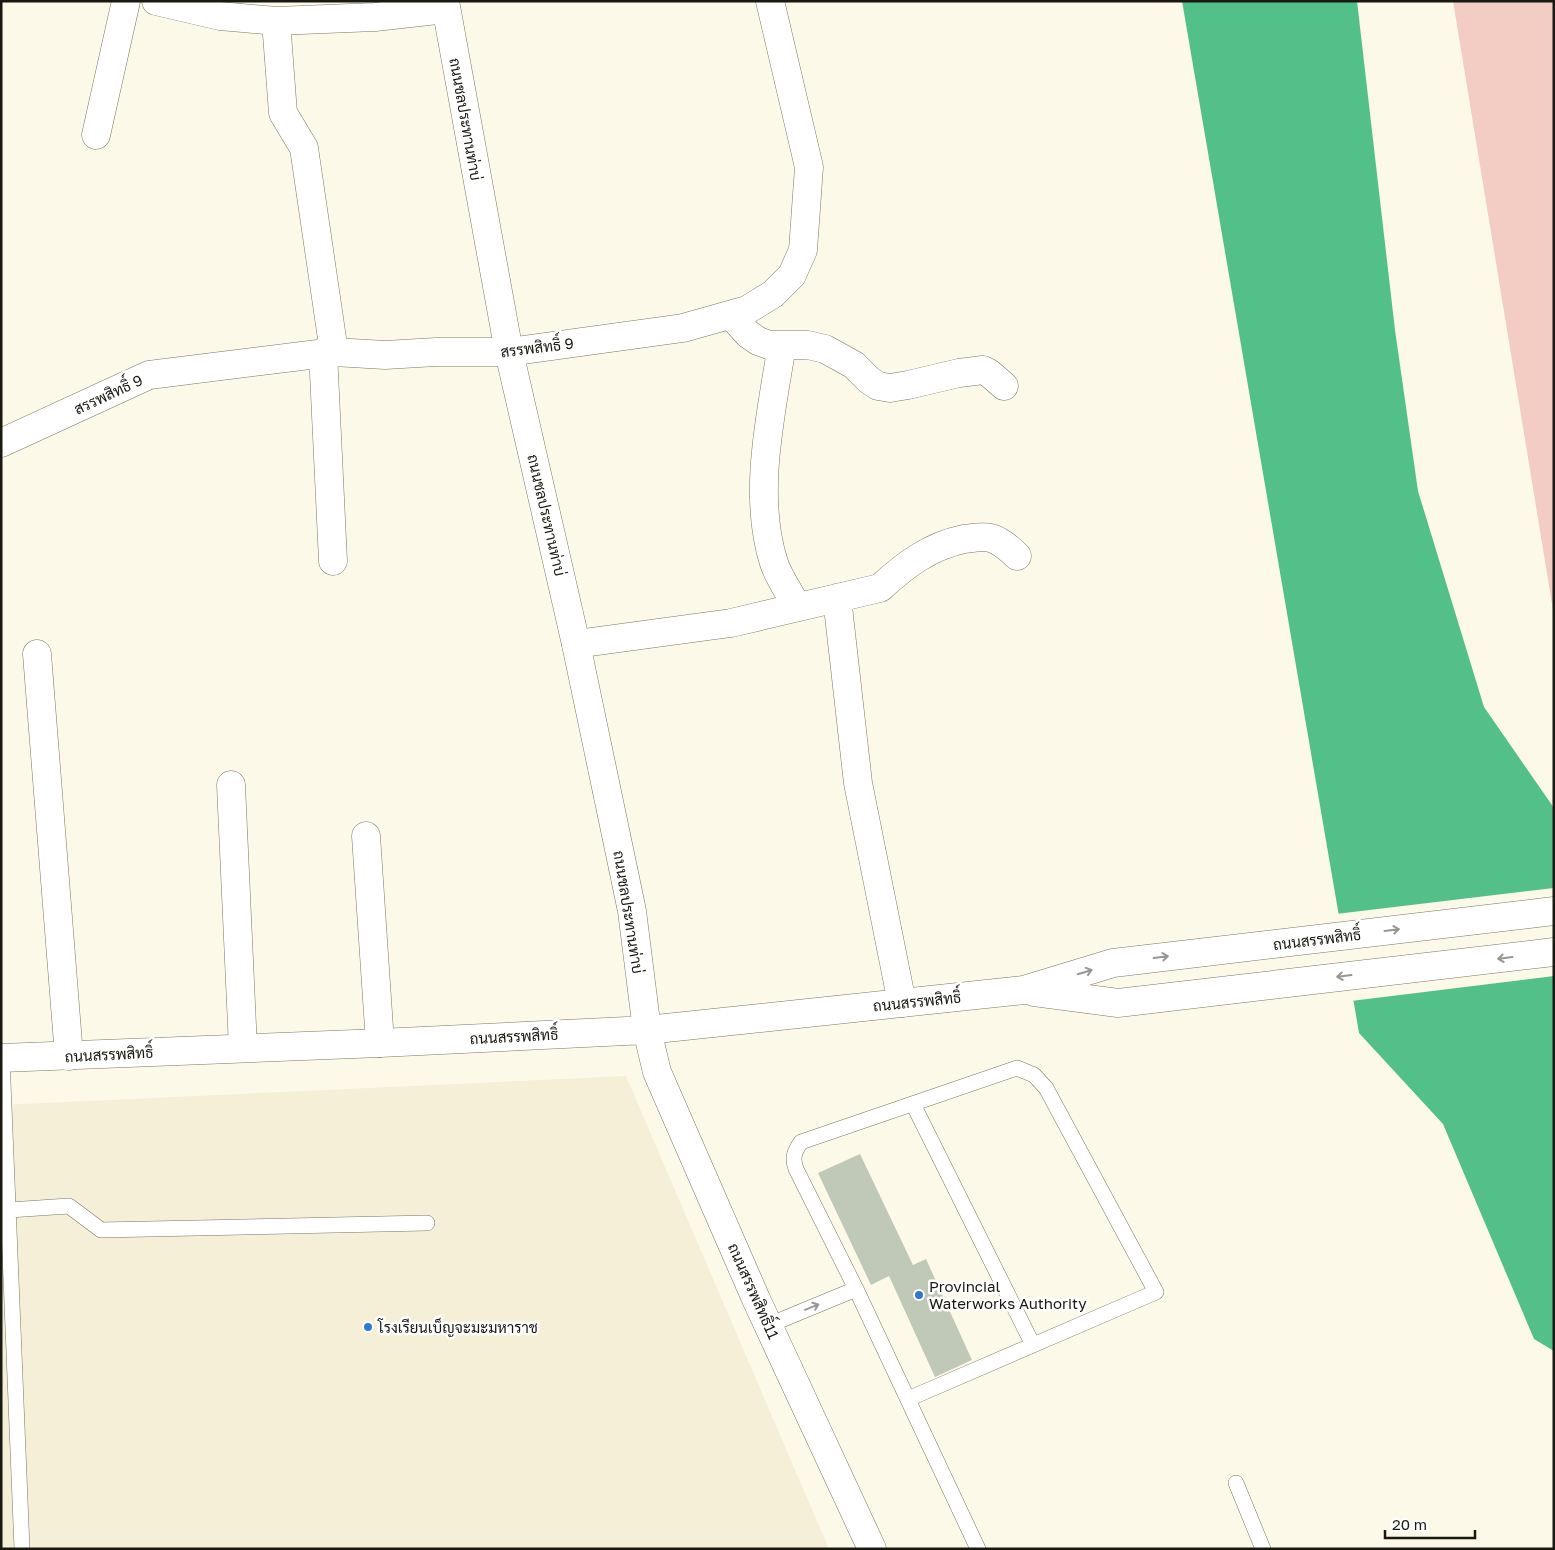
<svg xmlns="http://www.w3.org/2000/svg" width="1555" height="1550" viewBox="0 0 1555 1550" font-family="'Golos Text',Sarabun,sans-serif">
<rect width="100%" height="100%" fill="#fdf9e8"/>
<!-- built -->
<path fill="#f4efd6" d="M626,1076L829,1549H1V1105Z"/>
<!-- green -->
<path fill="#f3cdc4" d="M1453,1H1554V616Z"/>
<!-- water -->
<path fill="#53c08a" d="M1182,1H1357L1395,330L1418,491L1484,707L1554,808V1351L1534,1339L1443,1124L1359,1033Z"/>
<!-- pier -->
<path fill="#fdf9e8" d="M1554,888V976L1351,1001L1336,914Z"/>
<!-- building -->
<path fill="#c0c8b8" d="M860,1154L913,1265L926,1259L972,1360L935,1377L889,1276L871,1285L818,1173Z"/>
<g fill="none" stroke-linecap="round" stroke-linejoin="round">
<defs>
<path id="lane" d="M2,1058L22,1549
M913,1104L1033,1345
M9,1210L69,1206L101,1230L427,1223
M769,1325L856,1289
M908,1399L1156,1292L1046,1088L1034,1075L1017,1068L801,1142C794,1152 792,1158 796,1169L856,1289L978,1549
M1236,1483L1263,1549"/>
<path id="street" d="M156,1L220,16L276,21L375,17L446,9
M276,21L283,113L304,148L334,352
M96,135L126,1
M731,315L748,334L758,341L769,345H808L825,349L854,365L869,380L878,386L890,388L908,385L959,373L983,370L989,373L1004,386
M782,345C771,414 752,495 774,563C779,578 790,593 797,607
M323,352L333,561
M1,443L149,375L334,352L385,355L436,352H509L683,328L747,310L773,294L792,275L803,250L809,167L770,1
M837,598L858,783L902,1003
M576,644L731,623L880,588C905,565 930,546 964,539C972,538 983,536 991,538C1001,541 1010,549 1017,556
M37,654L69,1056
M231,785L243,1048
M366,836L380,1043"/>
<path id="secondary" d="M445,1L509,352L576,644L632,911L647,1030L657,1072L756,1299L872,1549
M1034,992L1118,1003L1554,952
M1,1058L380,1043L647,1030L1024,990L1113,963L1554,911"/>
</defs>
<!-- lane casing -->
<use href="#lane" stroke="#7a7667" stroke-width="16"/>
<!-- street casing -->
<use href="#street" stroke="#7a7667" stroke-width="29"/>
<!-- secondary casing -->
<use href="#secondary" stroke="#7a7667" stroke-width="29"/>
<!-- lane -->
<use href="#lane" stroke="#fff" stroke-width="15"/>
<!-- street -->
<use href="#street" stroke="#fff" stroke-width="28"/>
<!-- secondary -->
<use href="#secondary" stroke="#fff" stroke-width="28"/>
</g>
<!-- one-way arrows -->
<defs><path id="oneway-shaft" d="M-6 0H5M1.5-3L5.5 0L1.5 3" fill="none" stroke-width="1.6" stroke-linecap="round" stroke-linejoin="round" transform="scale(1.25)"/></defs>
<g stroke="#989794">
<use href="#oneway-shaft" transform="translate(1392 930) rotate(-7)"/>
<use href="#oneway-shaft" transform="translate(1161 957) rotate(-7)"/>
<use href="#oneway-shaft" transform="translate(1505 958) rotate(173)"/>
<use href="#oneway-shaft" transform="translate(1085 972) rotate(-17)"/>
<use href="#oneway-shaft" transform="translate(1344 976) rotate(173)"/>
<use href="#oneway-shaft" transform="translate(812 1307) rotate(-22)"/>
</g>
<!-- markers -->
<g fill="#2f7acb" stroke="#fff" stroke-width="2">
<circle cx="919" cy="1295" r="5"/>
<circle cx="368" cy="1327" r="5"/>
</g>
<g text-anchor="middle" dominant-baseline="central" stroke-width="5" stroke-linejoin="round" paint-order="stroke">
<!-- street labels -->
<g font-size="15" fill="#191811" stroke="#fff">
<text transform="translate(466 119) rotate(80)">ถนนชลประทานท่าบ่</text>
<text transform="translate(537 347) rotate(-7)">สรรพสิทธิ์ 9</text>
<text transform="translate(108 394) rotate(-25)">สรรพสิทธิ์ 9</text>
<text transform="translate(547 515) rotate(77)">ถนนชลประทานท่าบ่</text>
<text transform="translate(629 912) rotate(81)">ถนนชลประทานท่าบ่</text>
<text transform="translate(1317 939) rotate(-7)">ถนนสรรพสิทธิ์</text>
<text transform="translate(917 1001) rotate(-6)">ถนนสรรพสิทธิ์</text>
<text transform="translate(514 1036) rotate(-3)">ถนนสรรพสิทธิ์</text>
<text transform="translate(109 1054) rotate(-3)">ถนนสรรพสิทธิ์</text>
<text transform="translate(754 1291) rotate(66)">ถนนสรรพสิทธิ์11</text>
</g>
<!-- poi labels -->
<g font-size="15" fill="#191811" stroke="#fff" text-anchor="start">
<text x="929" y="1286">Provincial<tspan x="929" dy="17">Waterworks Authority</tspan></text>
<text x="378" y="1327">โรงเรียนเบ็ญจะมะมหาราช</text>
</g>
</g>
<!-- border -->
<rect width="1555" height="1550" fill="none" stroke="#191811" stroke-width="5"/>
<!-- scale -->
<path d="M1385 1530v8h90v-8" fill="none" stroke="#191811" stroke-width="2.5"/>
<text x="1392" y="1530" font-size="15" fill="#191811" stroke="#ffffff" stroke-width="4" paint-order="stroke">20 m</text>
</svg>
